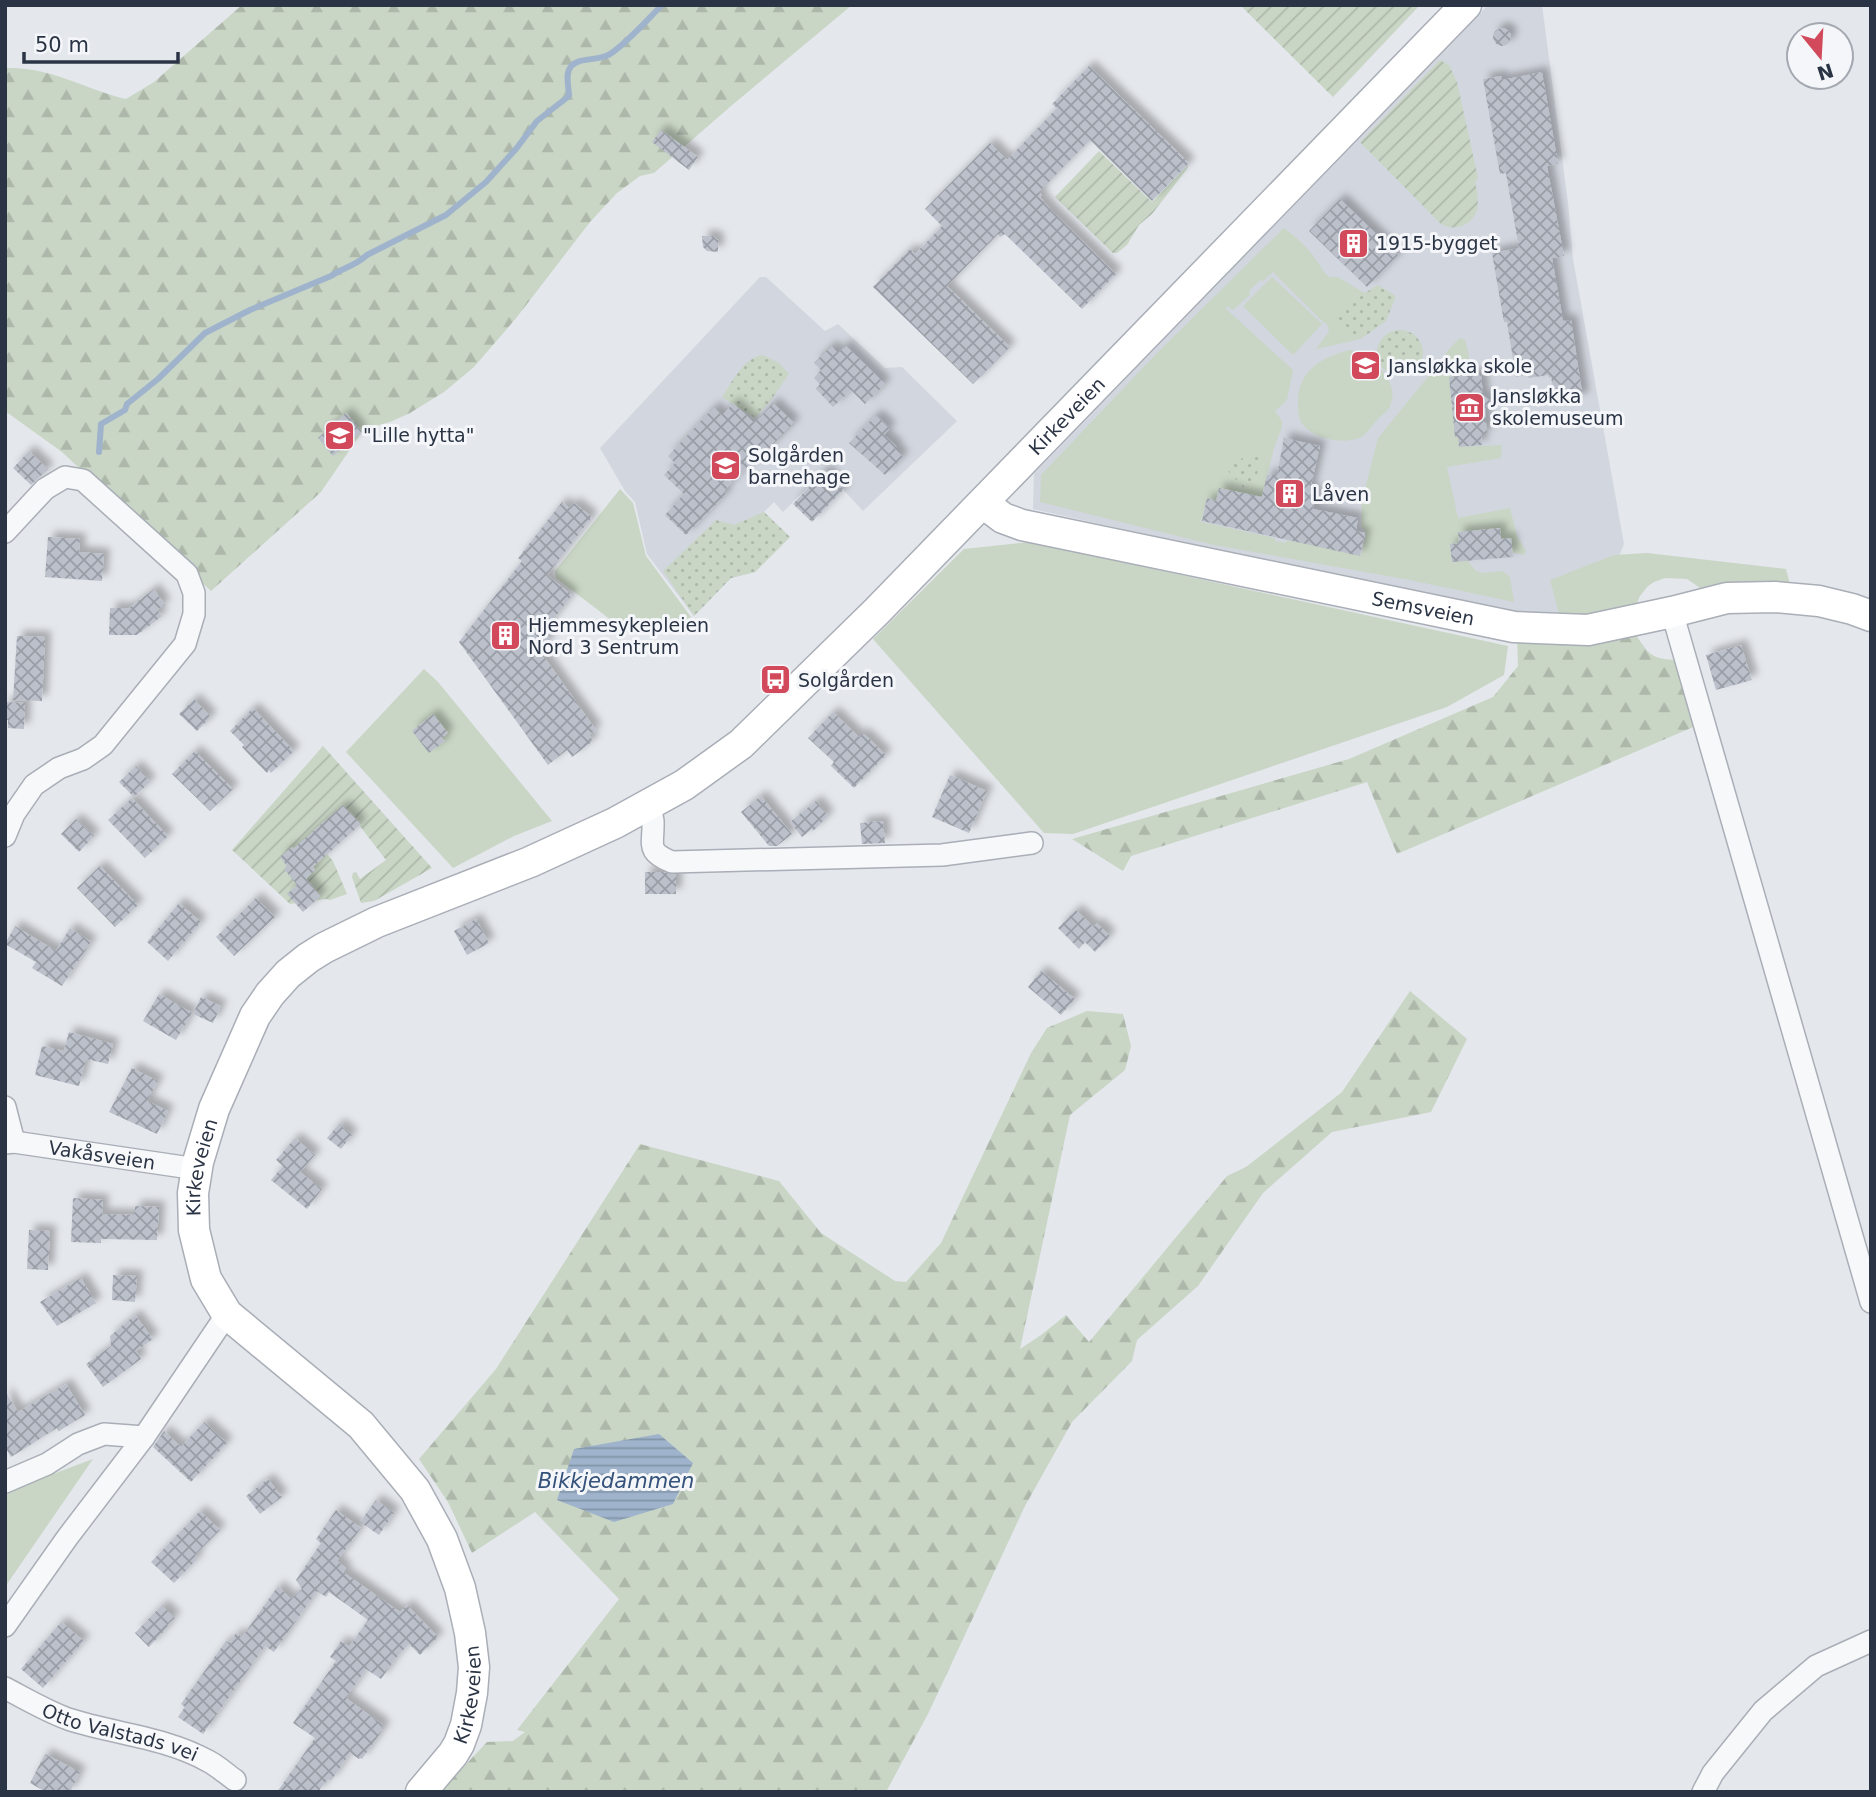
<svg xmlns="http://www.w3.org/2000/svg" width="1876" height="1797" viewBox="0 0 1876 1797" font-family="'DejaVu Sans',sans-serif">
<defs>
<pattern id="forest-firs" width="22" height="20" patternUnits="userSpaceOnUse" patternTransform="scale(1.75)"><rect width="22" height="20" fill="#c9d6c5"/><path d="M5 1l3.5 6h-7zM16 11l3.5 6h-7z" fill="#adb8ab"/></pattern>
<pattern id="park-dots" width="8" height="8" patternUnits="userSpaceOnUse" patternTransform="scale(1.75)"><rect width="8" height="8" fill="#c9d6c5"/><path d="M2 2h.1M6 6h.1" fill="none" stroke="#adb8ab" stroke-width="1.8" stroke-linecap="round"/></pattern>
<pattern id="garden-furrows" width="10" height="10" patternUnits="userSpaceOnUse" patternTransform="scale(1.75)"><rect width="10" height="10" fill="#c9d6c5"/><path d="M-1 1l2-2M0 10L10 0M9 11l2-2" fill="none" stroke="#adb8ab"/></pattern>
<pattern id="water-rules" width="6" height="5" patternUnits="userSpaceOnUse" patternTransform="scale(1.75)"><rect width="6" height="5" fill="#9fb4cc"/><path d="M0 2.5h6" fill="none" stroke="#8293a7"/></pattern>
<pattern id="building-cross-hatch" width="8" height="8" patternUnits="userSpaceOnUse" patternTransform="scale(1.75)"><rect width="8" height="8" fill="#bbc0ca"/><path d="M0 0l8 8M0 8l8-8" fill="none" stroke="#989da6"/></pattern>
<filter id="shadow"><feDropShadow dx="6" dy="-6" stdDeviation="3.5" flood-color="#0004"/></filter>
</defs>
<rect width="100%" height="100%" fill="#e4e7ec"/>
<!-- built -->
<path fill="#d2d6de" d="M1488,5H1542L1568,203L1573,259L1624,544L1597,611L1532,620L1033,509L1034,474Z
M760,277H766L825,331L838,324L885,368L902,367L957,421L863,511L825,470L783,512L774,502L764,512L790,537L755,572L731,578L694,616L647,554L635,502L625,491L600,448Z"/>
<!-- grass -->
<path fill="#c9d6c5" d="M1284,228C1295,236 1306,246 1315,258C1320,265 1322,271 1329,277H1338L1361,291L1334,314L1345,334L1352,341L1316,349L1329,331L1327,324L1323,322L1273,272L1263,281L1260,280L1249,291L1250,295L1233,310L1227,306L1225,308L1293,370L1287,400L1275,411L1282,421V427L1274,448L1262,497L1217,500L1207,498L1201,522L1275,538V541L1286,543L1287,540L1361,555L1366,534L1361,526L1362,501L1378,438L1441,361L1448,350L1460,338L1465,340C1468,351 1471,363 1470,375L1449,377L1455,437H1458L1459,447L1502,445L1501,458L1447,467L1458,518L1510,508L1517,536L1526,551L1524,555L1512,552L1511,538L1501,539L1500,528L1459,543L1450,544L1452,562L1467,560L1476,571L1484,573L1503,571L1510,577L1514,602L1410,580L1214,545L1040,502L1041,475L1157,353Z
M1272,277L1322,324L1293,355L1243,306Z
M1351,350C1372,358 1401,380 1390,406C1388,411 1383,414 1379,418C1373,424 1368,433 1361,437C1345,445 1317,439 1305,427C1298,420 1298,411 1298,402C1298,370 1323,356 1351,350Z
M620,489L633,503L646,556L691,617L676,630L628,633L556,578L555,571Z
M1029,542L1508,646L1504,675L1447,707L1073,834L1044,833L873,639L964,549Z
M1647,553L1786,569L1791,588L1703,590L1687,579L1665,578L1654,582L1648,586L1640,596L1635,608L1614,620L1559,614L1550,580L1614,555Z
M424,669L438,682L552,821L514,836L453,868L346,752Z
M93,1459L5,1587V1492Z"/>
<!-- forest -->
<path fill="url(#forest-firs)" d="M242,5H852L731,106L654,173L640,176L617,193L590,222L517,317L474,367L444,392L410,413L390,422L364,429L321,492L211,591L62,452L5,411V68C49,66 85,89 126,99L154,82Z
M1634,632C1649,654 1649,659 1678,660L1698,725L1397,854L1367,782L1131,856L1123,871L1072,839L1349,759L1493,697L1518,666L1517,635Z
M1410,991L1467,1039L1431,1112L1332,1132L1263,1193L1198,1286L1137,1340L1132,1361L1072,1422L1025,1506L929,1712L886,1792H440L487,1742L513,1741L525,1732L517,1730L619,1599L535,1512L472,1553L448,1502L419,1459L496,1369L640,1144L779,1181L821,1233L895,1281L906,1282L941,1243L1031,1053L1047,1028L1087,1011L1123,1014L1131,1046L1125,1070L1070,1115L1020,1349L1041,1335L1066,1315L1089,1342L1227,1176L1246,1167L1342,1092Z"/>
<!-- park -->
<path fill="url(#park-dots)" d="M1378,285L1396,296L1386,321L1362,338L1352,341L1337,325L1334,314L1361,291L1365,293Z
M1377 353a23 23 0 1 1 46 0a23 23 0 1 1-46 0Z
M763,355L779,363L789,374L771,400L755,418L722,397C733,381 743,358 763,355Z
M1255,450L1262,457L1256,478L1245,489L1224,467L1237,454L1245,461Z
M764,512L790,537L755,572L731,578L694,616L663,571L716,520L734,525Z"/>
<!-- garden -->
<path fill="url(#garden-furrows)" d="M1240,5H1420L1333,97Z
M1440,60L1449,65L1457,82L1478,178L1475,182C1477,190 1479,201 1477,210C1471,226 1455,232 1441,224L1360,142Z
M1099,151L1152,202L1188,165L1187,169L1152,214L1139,225L1127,245L1117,253H1113L1055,197Z
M323,746L432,868L374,901L361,903L352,877L353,873L356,872L360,879L386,860L356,821L316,841L333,861L347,894L330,900L326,899L290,904L232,850Z"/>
<!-- water -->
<path fill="url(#water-rules)" d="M659,1434L693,1463L673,1504L614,1522L557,1500L574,1449Z"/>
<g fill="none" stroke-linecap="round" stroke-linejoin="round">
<!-- stream -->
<path stroke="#9fb4cc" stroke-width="6" d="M99,452L101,424L125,410L127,404L158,379L205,333L250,310L331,276C345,267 355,266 367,255L446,215L486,182L516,149L537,121L569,96C569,88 565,75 570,68C577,56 598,62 610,54C627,43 647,20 662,5"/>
</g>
<!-- building -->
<path fill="url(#building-cross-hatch)" filter="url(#shadow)" d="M1493 37a9 9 0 1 1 18 0a9 9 0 1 1-18 0Z
M1089,66L1189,163L1152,201L1090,140L1039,192L1042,195L1040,197L1050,209L1116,274L1082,309L1005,234L1000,237L998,234L947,286L1010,347L973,384L873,287L910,249L915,254L942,226L925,209L990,143L1007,160L1057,108L1052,104Z
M1542,72L1558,164L1547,166L1564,256L1552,258L1563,321L1571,320L1583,398L1556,403L1551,377L1549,378L1548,375L1529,378L1528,374L1516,377L1507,322H1504L1492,253L1519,248L1506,173L1500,174L1483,79L1501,76L1502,80Z
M661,130L698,157L689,170L652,142Z
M1340,199L1398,255L1367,287L1309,231Z
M702,236H713L718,240V252L707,251L703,247Z
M845,345L885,384L865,404L851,390L833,407L816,389L820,384L814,378L821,370L814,363L831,346L838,353Z
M1481,374L1483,395L1492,403L1485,410L1487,434H1481L1482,445L1459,447L1458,437H1455L1449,377Z
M733,403L754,423L773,403L794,423L754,464L752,463L738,476L724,491L726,494L686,535L665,515L684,494L664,475L675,463L668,456L714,407L722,416Z
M346,413L362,432L333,456L318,438Z
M876,415L890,428L884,435L897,447L895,449L903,457L885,475L849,443Z
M1284,438L1320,446L1310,490L1317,492L1313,509L1358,518L1356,531L1365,533L1360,556L1202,521L1207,498L1216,501L1219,488L1262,497L1267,475H1277Z
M29,451L48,469L31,485L13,468Z
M825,470L844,489L812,522L793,504Z
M562,502L569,508L574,503L592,517L547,575L572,595L543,633L550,639L540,651L596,730L589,735L593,741L572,757L567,750L548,765L459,642L522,561L518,558Z
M1500,528L1501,539L1511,538L1513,557L1452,562L1450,544L1459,543L1458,532Z
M48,537L80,539L79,552L104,554L102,581L45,577Z
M154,589L165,605L157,610L162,616L137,635H109L110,608H129Z
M17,636L45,637L42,701L13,700Z
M1741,645L1752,680L1716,690L1706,655Z
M194,699L211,717L197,731L179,714Z
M5,702L25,703L24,729L8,728V720H5Z
M253,708L294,751L271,773L269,770L267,773L255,761L242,747L244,745L230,731Z
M833,712L859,737L863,733L886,755L854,788L831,766L834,762L808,738Z
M433,714L448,733L442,738L445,741L429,753L412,731Z
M195,751L233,789L210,811L172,774Z
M136,766L150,782L134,797L119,782Z
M950,775L987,791L969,833L932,817Z
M761,796L792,834L777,846H769L741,812Z
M132,798L168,836L145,858L108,820Z
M816,801L828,816L813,831L812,829L802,837L790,822Z
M343,805L361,824L313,867L315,870L306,879L321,896L303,912L287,894L297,885L284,869L287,866L280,857L292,847L293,849Z
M76,819L94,836L79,852L61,834Z
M883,821L885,843L862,844L860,823Z
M100,866L138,905L115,927L77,888Z
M645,872H662L676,875V894H645Z
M256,898L275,917L234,956L216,937Z
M179,903L201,922L168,961L147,942Z
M1076,910L1094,927L1097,923L1110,936L1095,952L1085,942L1079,949L1058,928Z
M476,919L489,943L467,955L454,931Z
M15,926L56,951L70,928L91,942L62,986L32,968L36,962L5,944Z
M1041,971L1075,999L1061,1015L1028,987Z
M159,994L192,1013L176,1040L143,1021Z
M201,997L221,1006L213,1023L193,1014Z
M69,1032L113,1044L108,1064L86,1059L79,1086L35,1075L42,1046L64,1051Z
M132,1068L158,1081L147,1101L168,1111L157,1134L109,1112Z
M339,1124L352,1135L341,1149L327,1138Z
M295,1138L315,1155L300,1172L322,1189L307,1209L271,1180L283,1166L276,1160Z
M73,1198L103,1200L102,1214L134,1215L135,1206L159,1207L157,1240L101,1239V1243L71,1242Z
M29,1230L50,1231L48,1270L27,1269Z
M113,1275L137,1276L135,1302L112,1300Z
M81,1278L96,1303L57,1326L40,1302Z
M135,1315L153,1339L136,1351L141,1359L103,1387L86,1364L111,1346L110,1336Z
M66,1384L85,1415L59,1431L57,1428L11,1457L5,1447V1391L18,1412Z
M204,1422L227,1443L191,1482L153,1447L164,1431L181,1447Z
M268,1479L282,1497L260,1514L246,1496Z
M376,1500L394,1513L379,1535L360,1522Z
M336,1510L361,1528L337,1561L346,1568L343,1572L400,1612L407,1605L438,1637L420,1655L409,1644L396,1658L381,1679L366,1669L346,1698L383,1725L382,1727L384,1728L362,1759L360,1758L359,1759L350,1753L331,1781L328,1779L318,1792H277L315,1738L293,1723L336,1661L330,1657L341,1641L349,1647L368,1620L329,1592L326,1597L317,1591L274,1652L265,1646L203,1734L178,1717L185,1707L181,1704L226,1641L230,1643L236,1633L242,1637L278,1586L291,1599L302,1589L296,1580L321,1543L316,1539Z
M200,1511L220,1530L195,1555L198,1558L174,1583L151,1562Z
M162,1605L175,1618L167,1625L169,1626L149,1647L135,1633Z
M61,1622L84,1641L43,1688L21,1669Z
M45,1754L80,1772L70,1792H46L30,1783Z"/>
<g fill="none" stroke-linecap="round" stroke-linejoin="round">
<defs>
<g id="minor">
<path d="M5,532L45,489L65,477L83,480L187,574L194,593V614L185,644L103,745L83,759L59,768L34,785L14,814L5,836"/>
<path d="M1672,612L1871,1302"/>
<path d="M650,805C651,810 652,816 653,821C654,845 645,851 672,862L942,855L1032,843"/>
<path d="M5,1107L14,1142"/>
<path id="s1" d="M5,1143L14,1142L197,1169"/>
<path d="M5,1482L47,1464L78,1444L104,1434L144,1437"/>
<path d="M5,1626L67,1538L144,1437L227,1314"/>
<path id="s2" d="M5,1688C26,1699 46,1711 68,1719C114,1734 165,1737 208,1761C218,1766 226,1774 235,1780"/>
<path d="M1703,1792L1713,1773L1763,1711L1816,1666L1871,1641"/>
</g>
<g id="secondary">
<path id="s3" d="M983,503L1003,518L1022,525L1514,627L1588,630L1672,612L1727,598L1775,597L1819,601L1852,609L1871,616"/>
<path id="s4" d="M421,1792L453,1754L459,1744L466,1725L472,1693L474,1667L470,1633L460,1588L442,1539L415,1490L361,1425L227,1314L206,1279L194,1230L193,1193L198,1162L214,1109L255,1016L270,994L288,974L308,958L324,948L377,922L530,862L615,823L684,785L741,744L877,611L1466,5"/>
</g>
</defs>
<!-- minor casing -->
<use href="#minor" stroke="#a9aeb7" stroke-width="24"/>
<!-- secondary casing -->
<use href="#secondary" stroke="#a9aeb7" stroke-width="33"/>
<!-- minor -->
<use href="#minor" stroke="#f7f8fa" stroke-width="21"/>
<!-- secondary -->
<use href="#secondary" stroke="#fff" stroke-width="30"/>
</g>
<!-- icons -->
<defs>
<symbol id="building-square" viewBox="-11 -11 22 22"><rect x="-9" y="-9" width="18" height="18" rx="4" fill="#d1495b" stroke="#f4f6f9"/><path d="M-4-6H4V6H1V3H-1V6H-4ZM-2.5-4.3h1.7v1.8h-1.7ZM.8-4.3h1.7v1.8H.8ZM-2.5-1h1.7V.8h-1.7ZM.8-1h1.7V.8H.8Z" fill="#fff"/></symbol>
<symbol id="school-square" viewBox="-11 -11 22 22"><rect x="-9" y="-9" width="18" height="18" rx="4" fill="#d1495b" stroke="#f4f6f9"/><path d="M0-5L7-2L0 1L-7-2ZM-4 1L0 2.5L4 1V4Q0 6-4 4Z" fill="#fff"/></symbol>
<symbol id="museum-square" viewBox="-11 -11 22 22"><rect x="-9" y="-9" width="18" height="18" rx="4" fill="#d1495b" stroke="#f4f6f9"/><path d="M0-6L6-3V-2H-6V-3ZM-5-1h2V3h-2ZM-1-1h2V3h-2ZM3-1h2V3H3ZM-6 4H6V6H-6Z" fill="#fff"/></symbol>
<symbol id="bus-square" viewBox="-11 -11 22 22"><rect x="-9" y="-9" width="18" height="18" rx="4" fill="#d1495b" stroke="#f4f6f9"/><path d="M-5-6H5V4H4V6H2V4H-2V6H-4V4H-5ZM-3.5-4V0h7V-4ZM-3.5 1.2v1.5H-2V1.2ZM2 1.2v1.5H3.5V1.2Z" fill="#fff"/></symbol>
</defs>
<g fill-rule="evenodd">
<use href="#building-square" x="1336" y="226" width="35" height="35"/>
<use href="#school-square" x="1348" y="348" width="35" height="35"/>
<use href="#museum-square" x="1452" y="390" width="35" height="35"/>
<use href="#school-square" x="322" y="418" width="35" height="35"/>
<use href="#school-square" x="708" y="448" width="35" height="35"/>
<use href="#building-square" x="1272" y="476" width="35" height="35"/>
<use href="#building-square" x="488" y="618" width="35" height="35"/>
<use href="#bus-square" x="758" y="662" width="35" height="35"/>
</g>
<g text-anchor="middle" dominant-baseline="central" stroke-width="6" stroke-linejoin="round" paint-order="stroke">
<!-- poi labels -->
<g font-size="19" fill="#2b3445" stroke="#f4f6f9" text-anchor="start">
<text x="1376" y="243">1915-bygget</text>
<text x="1388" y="366">Jansløkka skole</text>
<text x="1492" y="396">Jansløkka<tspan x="1492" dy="22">skolemuseum</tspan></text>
<text x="363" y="435">"Lille hytta"</text>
<text x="748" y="455">Solgården<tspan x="748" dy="22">barnehage</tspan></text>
<text x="1312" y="494">Låven</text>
<text x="528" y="625">Hjemmesykepleien<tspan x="528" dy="22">Nord 3 Sentrum</tspan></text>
<text x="798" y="680">Solgården</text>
</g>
<!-- street labels -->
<g font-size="19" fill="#2b3445" stroke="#f4f6f9">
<text stroke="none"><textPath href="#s4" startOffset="1930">Kirkeveien</textPath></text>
<text stroke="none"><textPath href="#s3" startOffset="455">Semsveien</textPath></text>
<text stroke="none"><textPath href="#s1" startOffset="98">Vakåsveien</textPath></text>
<text stroke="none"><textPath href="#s4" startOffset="742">Kirkeveien</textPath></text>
<text stroke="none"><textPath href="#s4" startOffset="112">Kirkeveien</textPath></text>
<text stroke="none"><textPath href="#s2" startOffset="124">Otto Valstads vei</textPath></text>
</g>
<!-- water labels -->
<g font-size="21" font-style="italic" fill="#34527a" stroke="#f4f6f9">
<text x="616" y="1481">Bikkjedammen</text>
</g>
</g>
<!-- border -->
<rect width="1876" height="1797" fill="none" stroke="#2b3445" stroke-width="14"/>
<!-- north arrow -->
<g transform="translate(1820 56) rotate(162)"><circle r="33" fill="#f4f6f9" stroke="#a4a8b1" stroke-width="2"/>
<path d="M0-5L12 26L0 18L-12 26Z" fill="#d1495b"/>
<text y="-10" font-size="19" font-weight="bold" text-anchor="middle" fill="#2b3445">N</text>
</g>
<!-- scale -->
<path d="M24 52v10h154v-10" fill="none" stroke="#2b3445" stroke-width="3.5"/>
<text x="35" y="52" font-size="21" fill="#2b3445" stroke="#f4f6f9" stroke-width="5" paint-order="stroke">50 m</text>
</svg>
